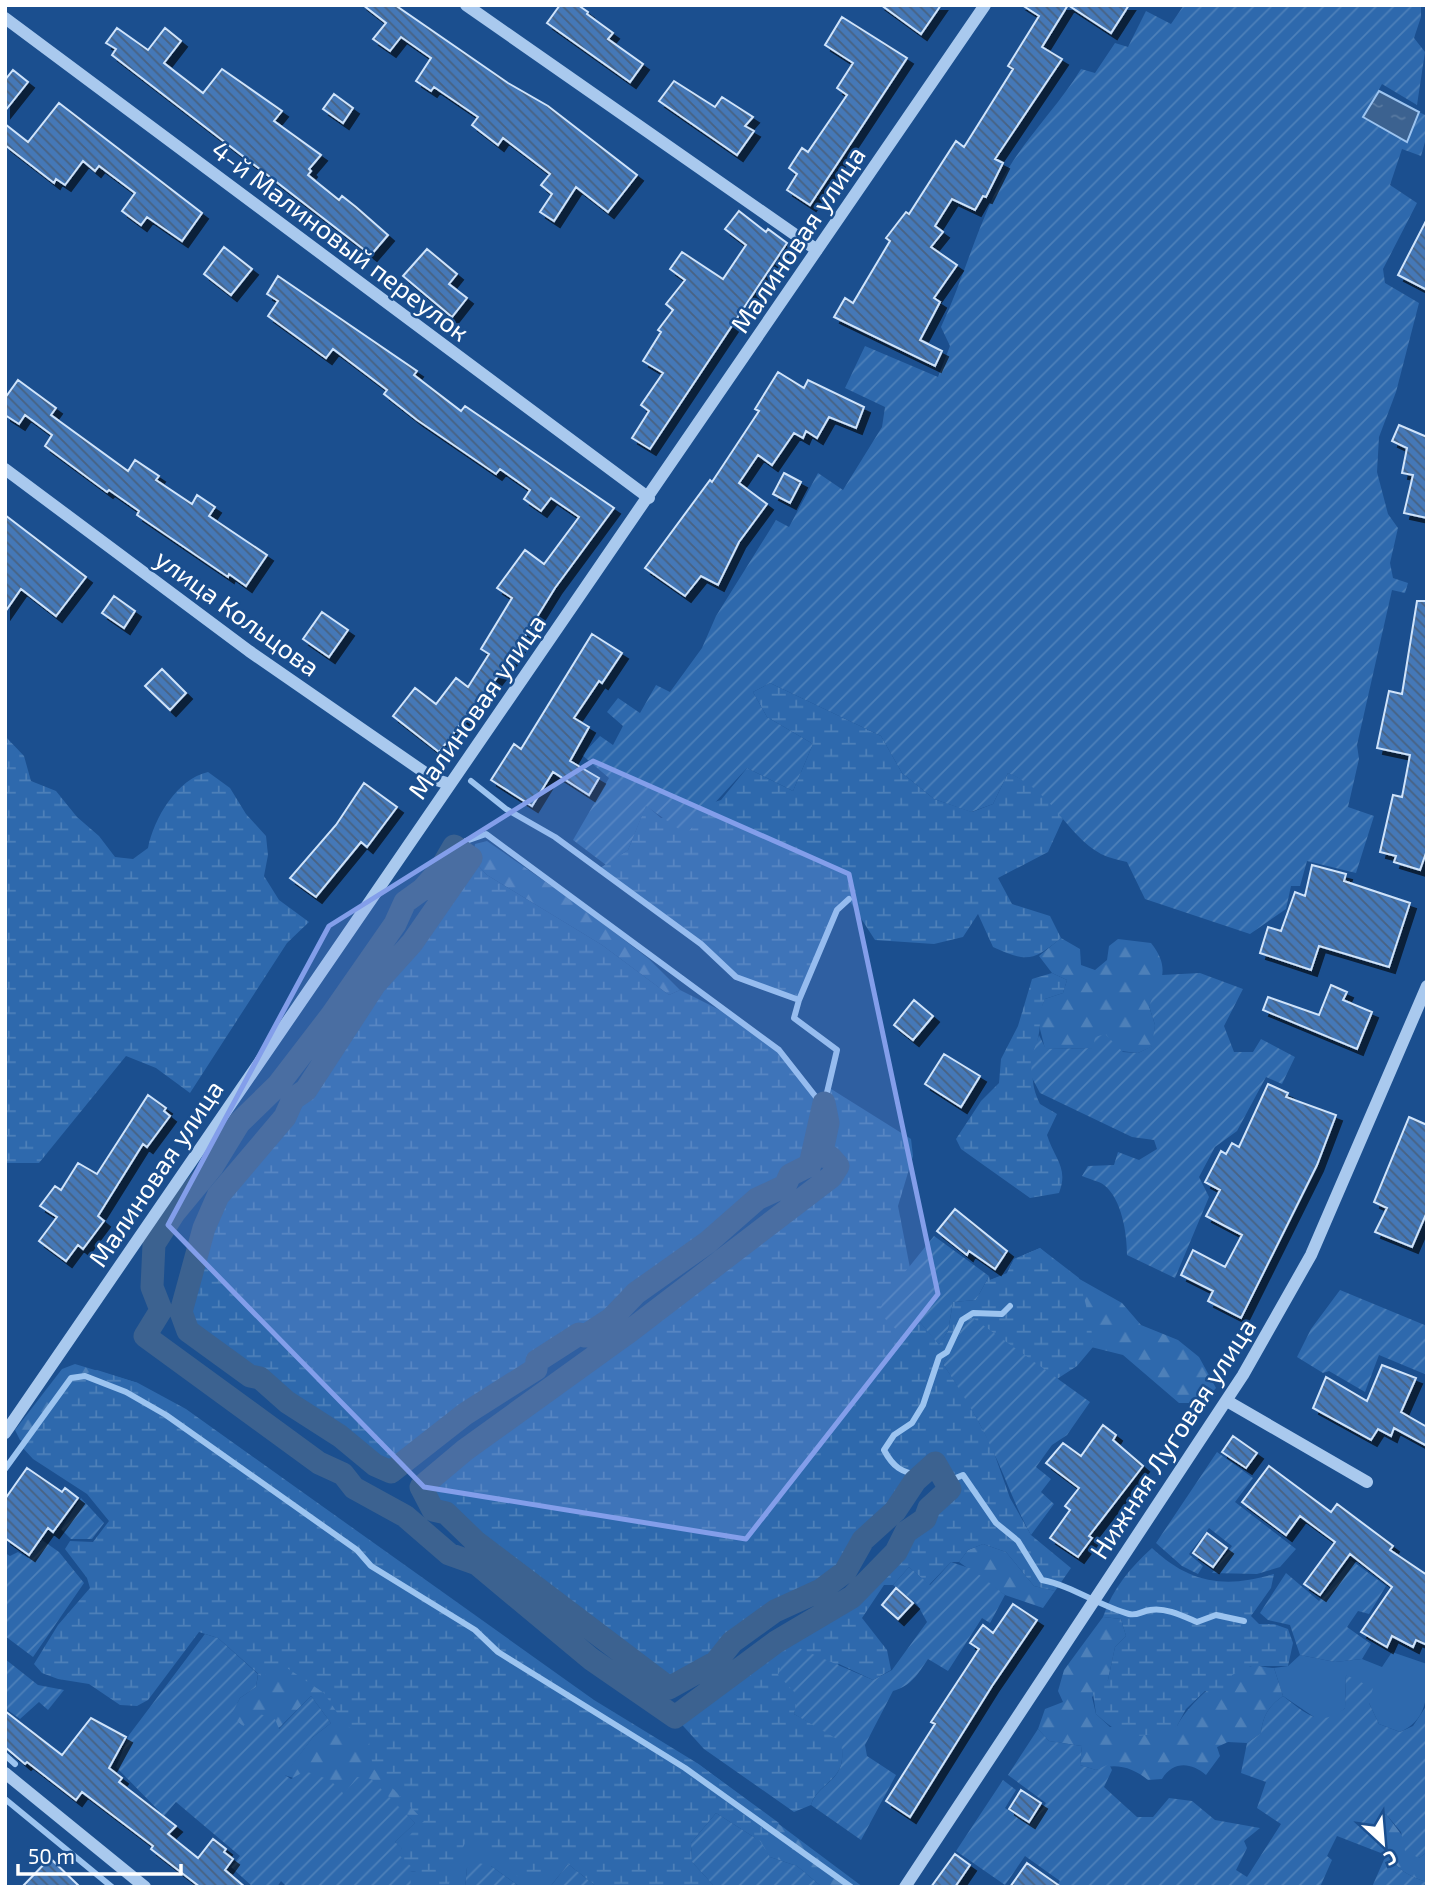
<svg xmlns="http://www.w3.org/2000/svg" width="1432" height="1892" viewBox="0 0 1432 1892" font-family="'Exo 2',sans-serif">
<defs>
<pattern id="forest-firs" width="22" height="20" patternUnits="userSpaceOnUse" patternTransform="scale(1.75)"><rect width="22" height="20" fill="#2e69ad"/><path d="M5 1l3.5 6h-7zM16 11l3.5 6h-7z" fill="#4d80b9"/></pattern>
<pattern id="wetland-marsh" width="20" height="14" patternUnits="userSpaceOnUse" patternTransform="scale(1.75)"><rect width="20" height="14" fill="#2e69ad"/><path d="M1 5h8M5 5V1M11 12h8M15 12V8" fill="none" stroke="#4d80b9"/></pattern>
<pattern id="garden-furrows" width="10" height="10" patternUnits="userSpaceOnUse" patternTransform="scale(1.75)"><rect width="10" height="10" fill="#2e69ad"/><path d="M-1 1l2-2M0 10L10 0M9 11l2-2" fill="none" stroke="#4d80b9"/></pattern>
<pattern id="water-ripples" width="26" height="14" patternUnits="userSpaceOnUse" patternTransform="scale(1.75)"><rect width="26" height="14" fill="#3c6290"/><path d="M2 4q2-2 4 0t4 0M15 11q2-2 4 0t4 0" fill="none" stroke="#597aa1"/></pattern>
<pattern id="building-back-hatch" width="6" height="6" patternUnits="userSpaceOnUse" patternTransform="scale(1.75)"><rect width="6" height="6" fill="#4478b7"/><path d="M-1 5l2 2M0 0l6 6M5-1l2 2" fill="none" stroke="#486282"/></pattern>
<filter id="shadow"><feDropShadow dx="6" dy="6" stdDeviation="0" flood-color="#0009"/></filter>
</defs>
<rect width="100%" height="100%" fill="#1b4f8f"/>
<!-- green -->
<path fill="#2e69ad" d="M1392,1652L1427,1664C1427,1692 1430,1719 1400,1732L1379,1724L1369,1703L1346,1675L1345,1708L1333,1719H1317L1283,1696L1274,1668L1288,1666L1300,1655L1335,1662L1362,1659L1382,1667Z
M455,1827L568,1864L550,1887H520L491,1866L467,1868L465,1887L408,1885L410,1872L429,1869Z"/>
<!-- forest -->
<path fill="url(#forest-firs)" d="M487,841L576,903L649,959L680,990L669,995L602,945L487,875L473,860L475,844Z
M1061,938L1080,949L1081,965L1095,970L1107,960L1109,946L1118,939L1151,943C1170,967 1163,981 1149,1006L1155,1025L1153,1046L1138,1053L1094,1048L1045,1049L1037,1017L1045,999L1063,993L1067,980L1052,973L1039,956Z
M1040,1248L1067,1272L1122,1303L1141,1325L1178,1340L1199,1357L1216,1388L1203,1403H1179L1123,1355L1071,1342L990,1280L1007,1273L1014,1259Z
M75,1364L138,1383L33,1446L20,1440L15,1430L62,1369Z
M983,1544L1006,1552L1034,1586L1055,1591L1043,1608L1005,1595L959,1562L968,1550Z
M1103,1617L1121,1619L1126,1636L1115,1647L1108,1680L1092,1697L1096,1714L1110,1727L1177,1726C1189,1703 1225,1670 1252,1666C1259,1665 1267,1668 1274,1668L1283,1696C1269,1706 1263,1715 1261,1733L1247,1743L1228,1742L1217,1747L1220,1756L1206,1775C1191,1762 1173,1761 1162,1779L1148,1780C1133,1767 1114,1762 1096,1770L1080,1765L1082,1746L1049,1741L1038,1729L1045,1709L1063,1702L1058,1691L1064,1670Z
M269,1645L441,1793L409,1855L395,1842L415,1823L387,1797L344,1794L284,1775L313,1737L331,1723L311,1696L278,1729L274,1723L243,1726L230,1717L240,1698L256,1687L260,1664Z
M697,1763L863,1887H822L797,1866L770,1857Z
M1386,1814L1419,1858L1427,1852V1882C1396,1873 1386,1856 1374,1828Z"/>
<!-- wetland -->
<path fill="url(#wetland-marsh)" d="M770,683L881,736L902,773L934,799L972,812L993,804L1008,773C1034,783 1048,797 1063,819L1048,852L998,878L1012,904L1050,916L1061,938C1032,962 1027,962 993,947L978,914L963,937L934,944L875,940L849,900L837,910L799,1000L736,977L701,944L597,870L628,850L646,805L661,818L721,800L747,768L793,791L813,744L767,717L753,692Z
M5,736L24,756L31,781L56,791L77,817L99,836L115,857L133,859L148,848C154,818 177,779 208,772L230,788L246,814L266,836L268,855L264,876L279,900L309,922L287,943L190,1093L156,1068L126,1056L39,1163H5Z
M471,858L487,875L602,945L669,995L680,990L744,1022L779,1050L823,1109L810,1165L790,1175L785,1186L757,1199L708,1242L636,1293L611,1319L585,1336L579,1334L537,1361L536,1369L465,1414L391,1472L375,1465L340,1436L287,1402L260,1378L250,1376L188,1331L181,1312L204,1228L218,1196L285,1117L293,1099L306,1089L375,984L412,943Z
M1052,973L1067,980L1063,993L1045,999C1037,1017 1042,1022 1038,1038C1033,1062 1028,1080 1040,1104L1057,1114L1047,1135C1054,1158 1069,1168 1059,1193L1030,1198L961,1149L956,1139L981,1101L999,1083L1001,1059L1018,1026L1032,979Z
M828,1087L911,1139L913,1156L898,1206L910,1268L885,1298L903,1336L919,1321L939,1344L948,1331L953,1302L976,1300L989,1276L990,1280L1007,1274L1014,1259L1040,1248L1079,1278L1091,1325L1093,1347L1077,1366L1057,1379L973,1319L964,1325L943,1364L967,1400L992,1447L1010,1498L1031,1535L1071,1568L1055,1591L1034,1586L1006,1552L983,1544L968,1550L959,1562H951L929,1585L909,1567L893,1585H884L862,1618L887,1650L891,1670L873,1680L839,1664L799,1696L794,1714L843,1741C842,1749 843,1758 841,1765C836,1782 816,1787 811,1805L794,1812L704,1749L675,1717L776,1642L852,1596L896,1552L906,1532L925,1519L929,1508L949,1489L936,1464L924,1471L895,1511L863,1540L845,1572L821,1590L775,1611L732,1642L716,1662L669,1688L476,1542L446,1513L433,1510L421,1487L465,1450L626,1334L831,1177L838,1165L830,1157L821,1156C830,1127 822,1113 828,1087Z
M97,1370L138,1383L186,1409L594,1700L697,1763L779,1823L775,1831L760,1841L716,1813L691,1843L692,1862L715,1887H597L568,1864L529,1885L508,1869L498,1855L467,1840L456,1860L448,1887C428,1886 412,1868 398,1855L408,1837L424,1821L373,1768L369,1742L344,1723L324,1693L281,1664L262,1677L218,1638L199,1632L148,1700L137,1706L120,1705L89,1684L58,1679L42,1673L34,1664L58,1625L90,1588L87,1578L65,1549L70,1541L93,1542L109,1521L87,1494L33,1459L21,1446L71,1378Z
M1152,1548C1189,1583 1225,1589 1274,1574L1271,1588L1251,1616L1259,1624H1274L1288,1629L1293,1643L1288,1666H1251L1232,1675L1225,1692L1205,1691L1186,1709L1177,1726C1138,1739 1128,1743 1096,1714L1092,1686L1108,1680L1115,1647L1126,1636L1121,1619L1103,1617C1113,1588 1130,1568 1152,1548Z"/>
<!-- garden -->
<path fill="url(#garden-furrows)" d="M1184,5H1421V17L1414,38L1425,52L1417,105L1382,84L1364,117L1407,142L1419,112L1427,116V135L1421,156L1402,149L1390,185L1417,203L1383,269L1385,283L1419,303L1396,392L1379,437L1377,472L1388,514L1398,528L1390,563L1393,578L1408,583L1405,593L1392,590L1357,745L1359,759L1348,807L1374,816L1356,873L1307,861L1300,886H1291L1286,909L1250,934L1145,899L1127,862C1119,860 1109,858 1101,854C1063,832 1054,792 1008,773L993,804L971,812L934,799L902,773L881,736L770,683L753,692L767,717L813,744L793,791L747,768L686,834L646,806L628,850L606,865L573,840L609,778L582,755L600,736L613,745L623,726L607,712L618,698L640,713L656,685L670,692L702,648L716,616L776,520L789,527L818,473L843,490L882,427L885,407L845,388L865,346L938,377L950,346L941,327C965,276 979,218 1008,169C1030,133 1059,105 1081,69L1095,73L1115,43L1128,47L1146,11L1171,24Z
M1200,973L1243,989L1224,1026L1234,1052H1253L1261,1039L1295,1057L1282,1084L1266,1077L1237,1131L1215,1147L1199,1177L1209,1197L1175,1278L1127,1255C1127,1234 1122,1199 1104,1185C1099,1181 1088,1179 1082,1176L1088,1166L1114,1165L1118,1152L1139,1160L1157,1149L1154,1140L1132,1137L1040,1093L1031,1076L1032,1056L1039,1035L1046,1049L1093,1048L1095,1037L1105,1034L1123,1052L1138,1053L1152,1046L1155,1025L1149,1006L1162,975Z
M934,1236L989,1276L976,1300L953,1302L948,1331L939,1345L919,1321L903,1336L879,1313L884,1298Z
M1340,1290L1427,1326V1375L1379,1355L1365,1392L1329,1371L1323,1373L1297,1357L1311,1329Z
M973,1318L1090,1402L1067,1435L1052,1445L1036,1467L1051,1479L1041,1492L1054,1504L1031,1535C1014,1505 1005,1475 990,1445C977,1416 960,1390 943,1364L964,1325Z
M1217,1452L1253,1478L1235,1502L1296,1549L1280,1567L1257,1574L1212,1573L1232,1546L1209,1528L1189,1554L1203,1566L1198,1574L1182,1566L1156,1543Z
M81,1498L104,1523L92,1539H71L61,1529Z
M42,1540L59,1552L84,1583L33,1657L5,1636V1553L10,1556L18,1552L28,1558Z
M1351,1560L1386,1586L1369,1614L1358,1611L1347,1627L1371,1644L1362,1659L1335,1662L1300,1655L1290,1625L1268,1620L1260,1613L1286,1573L1319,1601Z
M951,1562L972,1569L1005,1595L990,1623L982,1618L948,1671L928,1659C918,1674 911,1686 893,1691L865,1745L867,1756L896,1775L861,1840L811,1805C816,1787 836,1783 841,1765C843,1758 842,1749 842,1742L794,1714L798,1696L778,1675L786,1653L794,1646L873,1680L892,1670L927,1622L917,1604L893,1585L909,1567L930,1585Z
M205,1634L218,1638L258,1674L256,1687L240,1698L231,1716L243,1726L260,1714L275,1719L279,1729L311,1696L331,1723L313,1737L285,1775L291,1779L305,1771L330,1780L344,1794L357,1777L371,1779L415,1823L395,1842L402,1848L399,1855L416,1871L410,1872L411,1887H287L281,1881L277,1887H253L231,1867L240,1856L176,1802L164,1816L116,1767L129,1735Z
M5,1659L38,1685L64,1690L48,1710L39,1702L20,1719L5,1708Z
M1346,1675L1373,1688L1369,1703L1379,1724L1400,1732L1413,1726L1427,1705V1852L1419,1858L1405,1851L1401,1832L1386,1814L1374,1828C1386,1856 1396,1873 1427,1882V1887H1372L1386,1855L1337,1836L1327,1856L1332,1860L1320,1887H1056L1060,1881L1025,1856L1005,1885L956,1851L1003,1780L1016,1790L1005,1808L1030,1825L1046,1803L1008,1775L1038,1729L1049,1741L1082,1746L1080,1765L1096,1770L1109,1764L1112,1770L1104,1787L1137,1817H1153L1169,1798L1192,1801L1215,1820L1260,1828L1244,1841L1247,1848L1236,1870L1247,1877L1281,1824L1257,1808L1266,1782L1241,1773L1247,1743L1261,1733C1263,1715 1269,1706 1283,1696C1306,1713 1319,1729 1345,1708Z
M716,1813L760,1841L770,1857L797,1866L822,1887H715L692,1862L691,1843Z
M475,1862L491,1866L520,1887H465L467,1868Z
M568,1864L597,1887H550Z"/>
<!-- water -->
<path fill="url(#water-ripples)" stroke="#9cc4f0" stroke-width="2" d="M1379,91L1419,112L1407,142L1363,117Z"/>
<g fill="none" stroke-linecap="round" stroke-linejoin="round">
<!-- stream -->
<path stroke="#9cc4f0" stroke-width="6" d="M471,781L506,809L555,837L701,944L736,977L799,1000L837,910L849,899
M453,857L466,841L486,834L779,1050L823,1106
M799,1000L794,1018L837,1050L810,1165
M5,1469L71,1378L85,1376L126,1392L166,1415L357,1550L371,1566L475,1630L498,1652L685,1768L851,1887
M920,1475C902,1473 893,1467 884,1450L894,1435L912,1423L923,1405L939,1357L947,1352L962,1320L973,1313L1002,1314L1010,1306
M946,1482L963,1475L996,1523L1018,1541L1042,1580C1073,1586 1099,1606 1129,1614C1137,1616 1142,1611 1150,1610C1165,1607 1183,1616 1197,1622L1216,1615L1244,1621
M5,1755L15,1764
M5,1799L112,1887"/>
<!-- canal -->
<path stroke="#3c6290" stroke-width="23" d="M454,846L471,858L412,943L375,984L306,1090L293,1099L285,1117L218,1196L204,1228L181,1312L188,1331L250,1376L260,1378L287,1402L340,1436L375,1465L391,1472L465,1414L536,1369L537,1361L579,1334L585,1336L611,1319L636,1293L708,1242L757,1199L785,1186L790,1175L810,1165L824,1103L828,1123L821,1156L830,1157L838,1166L831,1177L626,1334L465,1450L421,1487L433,1510L446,1513L476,1542L669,1688L716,1662L732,1642L775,1611L821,1590L845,1572L863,1540L895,1511L915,1481L935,1463L950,1489L929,1508L925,1519L906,1532L896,1552L852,1597L776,1642L675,1717L591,1659L477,1564L449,1554L405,1516L354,1488L343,1474L319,1463L145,1336L161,1310L152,1287L154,1244L174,1213L212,1167L239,1123L278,1085L331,1016L395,924L405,902L423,889L440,870Z"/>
</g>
<!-- building -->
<path fill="url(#building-back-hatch)" stroke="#cfe3fa" stroke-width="2" filter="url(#shadow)" d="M363,5H395L508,83L548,106L637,175L608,212L576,187L554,221L540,212L552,194L541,185L550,174L503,138L498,145L472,125L478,117L434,87L431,91L416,81L431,58L401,37L390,51L373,39L386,23Z
M560,5H578L588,12L587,14L613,33L608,39L643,64L630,82L547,23Z
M881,5H941L921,34Z
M1022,5H1068L1042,47L1062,59L995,159L1003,163L986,197L983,196L975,210L952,199L935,226L943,232L931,247L957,265L934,298L940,302L920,340L942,351L935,366L834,317L845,298L853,303L890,241L886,238L906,212L909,214L956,141L964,147L1013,69L1008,66L1039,16Z
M1068,5H1129L1111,33Z
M842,17L907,58L810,205L787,190L797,174L789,168L802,148L808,152L847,95L837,88L853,63L825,45Z
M117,28L148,50L165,28L181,41L164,63L203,93L222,69L282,111L274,121L321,155L309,169L311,171L308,175L339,200L342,196L356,207L388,235L371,255L112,55L116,49L106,43Z
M13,70L28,82L5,111V80Z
M674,81L715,107L722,97L753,117L745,126L754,131L737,155L659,101Z
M334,94L353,108L343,123L323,109Z
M59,103L202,213L182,241L147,217L141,225L122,211L135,193L99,166L95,171L83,161L65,185L56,179L54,183L5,145V124L28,142Z
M739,211L766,232L768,229L787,243L650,449L632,438L649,411L641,405L663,373L643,361L661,332L658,330L673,310L666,304L685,280L670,269L682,252L723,279L746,245L725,229Z
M1427,219V290L1398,275Z
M224,247L252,269L231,295L204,274Z
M427,249L457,274L449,284L467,298L452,317L403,276Z
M278,276L417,371L414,375L461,411L465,406L614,508L555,588L509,662L439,752L393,716L415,688L436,704L456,678L468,687L489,654L481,649L512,598L497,588L525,550L544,564L579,517L551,498L541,511L524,499L530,490L500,469L496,474L417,420L384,394L387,390L333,349L326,358L268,316L278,301L267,294Z
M778,372L804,388L808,380L864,407L856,428L829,417L817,438L806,431L803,438L794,433L772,465L758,455L739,483L767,504L739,542L718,585L701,576L685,596L645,568L710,480L712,482L759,411L755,409Z
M18,380L56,408L51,415L128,471L135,460L159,476L156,480L192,504L197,495L215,507L209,516L267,555L246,586L229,574L228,577L137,515L139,511L109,490L107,492L45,446L52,435L25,415L19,424L5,415V398Z
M1399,425L1427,437V518L1404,513L1413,475L1402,473L1407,448L1392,441Z
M784,473L801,482L790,503L773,494Z
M5,515L86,577L56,616L21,589L5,612Z
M114,596L135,611L124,628L102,613Z
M1417,601H1427V850L1420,870L1394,862L1396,856L1380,852L1393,795L1402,797L1410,755L1377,748L1389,691L1402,694Z
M322,612L348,630L329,657L303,639Z
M592,634L622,653L602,683L599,681L574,718L589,727L570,761L599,778L589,795L553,772L532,806L491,780L514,744L521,749Z
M162,669L186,693L170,710L145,686Z
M364,783L397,807L367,847L361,842L316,897L290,878L336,825Z
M1312,865L1346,874L1344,881L1410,903L1389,967L1319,946L1311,970L1260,953L1268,927L1281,931L1295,892L1305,896Z
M1331,985L1347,992L1343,1000L1372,1012L1357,1049L1263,1010L1268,997L1319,1015Z
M914,1000L933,1016L913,1040L894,1025Z
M944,1054L980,1076L961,1107L925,1084Z
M1268,1084L1288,1093L1286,1097L1336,1115L1317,1165L1241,1318L1208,1301L1213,1291L1181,1275L1193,1250L1225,1267L1242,1235L1206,1216L1220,1190L1205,1182L1221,1151L1226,1154L1232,1143L1239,1147Z
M148,1095L166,1108L164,1111L170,1116L147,1147L143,1144L98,1216L104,1221L83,1249L78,1245L66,1261L39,1241L57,1217L40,1206L55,1186L61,1190L78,1163L97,1174Z
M1409,1117L1427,1125V1212L1412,1247L1375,1232L1387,1208L1374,1202Z
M955,1209L1007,1251L995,1269L969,1251L967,1255L937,1231Z
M1382,1365L1416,1378L1401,1412L1427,1427V1446L1394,1428L1391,1436L1378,1429L1371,1440L1313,1408L1326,1377L1367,1401Z
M1103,1425L1116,1435L1113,1440L1143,1466L1089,1536L1092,1538L1078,1557L1050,1538L1070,1510L1065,1506L1079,1488L1046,1463L1063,1443L1081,1456Z
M1233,1436L1257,1453L1246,1468L1222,1452Z
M1269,1466L1331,1512L1337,1504L1393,1546L1390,1550L1427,1575V1645L1416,1640L1413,1647L1392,1636L1387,1647L1361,1632L1392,1587L1350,1554L1320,1595L1304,1584L1335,1542L1300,1516L1286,1535L1242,1502Z
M27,1468L62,1492L65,1488L78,1498L53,1532L48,1528L29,1555L5,1538V1499Z
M1207,1533L1227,1548L1213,1567L1193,1553Z
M896,1588L913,1603L898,1619L882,1605Z
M1013,1604L1037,1620L992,1686L910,1817L886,1801L935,1724L931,1722L979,1649L970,1643L983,1625L993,1633Z
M5,1711L62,1755L91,1718L126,1737L109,1768L122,1778L119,1782L176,1826L168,1834L198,1858L213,1839L226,1849L224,1852L233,1859L225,1870L245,1887H200L151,1849L153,1846L82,1792L76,1800L27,1762L25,1764L5,1747Z
M1021,1790L1041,1803L1029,1822L1009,1809Z
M955,1854L970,1865L955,1887H931Z
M50,1858L80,1887H22Z
M1027,1863L1061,1887H1010Z"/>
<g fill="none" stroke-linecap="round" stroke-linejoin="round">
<!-- minor -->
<path stroke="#a9c9ee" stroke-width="12" d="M466,5L817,250
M5,18L649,498
M5,469L249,651L434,779L449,784
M1227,1401L1367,1482
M5,1433L985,5
M5,1773L145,1887
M905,1887L1243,1375L1311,1255L1427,986"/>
</g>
<!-- marked area -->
<path fill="#839eea" fill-opacity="0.2" stroke="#839eea" stroke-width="5" stroke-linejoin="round" d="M593,761L849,874L938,1294L746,1539L424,1487L168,1225L329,926Z"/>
<g text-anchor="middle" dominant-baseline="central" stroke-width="5" stroke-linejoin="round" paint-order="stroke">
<!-- street labels -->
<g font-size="26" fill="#fff" stroke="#1b4f8f">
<text transform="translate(797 239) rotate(-56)">Малиновая улица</text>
<text transform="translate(341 240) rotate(37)">4-й Малиновый переулок</text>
<text transform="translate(238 612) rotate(36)">улица Кольцова</text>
<text transform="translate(476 706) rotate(-55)">Малиновая улица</text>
<text transform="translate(155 1173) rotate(-56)">Малиновая улица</text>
<text transform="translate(1172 1438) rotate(-57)">Нижняя Луговая улица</text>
</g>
</g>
<!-- border -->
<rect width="1432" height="1892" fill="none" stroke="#ffffff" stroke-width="14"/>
<!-- north arrow -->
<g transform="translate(1383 1843) rotate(154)" stroke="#1b4f8f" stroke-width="5" paint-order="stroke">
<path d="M0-5L12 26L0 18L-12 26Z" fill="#ffffff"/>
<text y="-10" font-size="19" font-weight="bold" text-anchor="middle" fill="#ffffff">С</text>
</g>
<!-- scale -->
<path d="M18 1864v10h163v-10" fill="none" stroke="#ffffff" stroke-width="3.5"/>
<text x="28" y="1864" font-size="21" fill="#ffffff" stroke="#1b4f8f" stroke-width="5" paint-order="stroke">50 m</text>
</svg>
